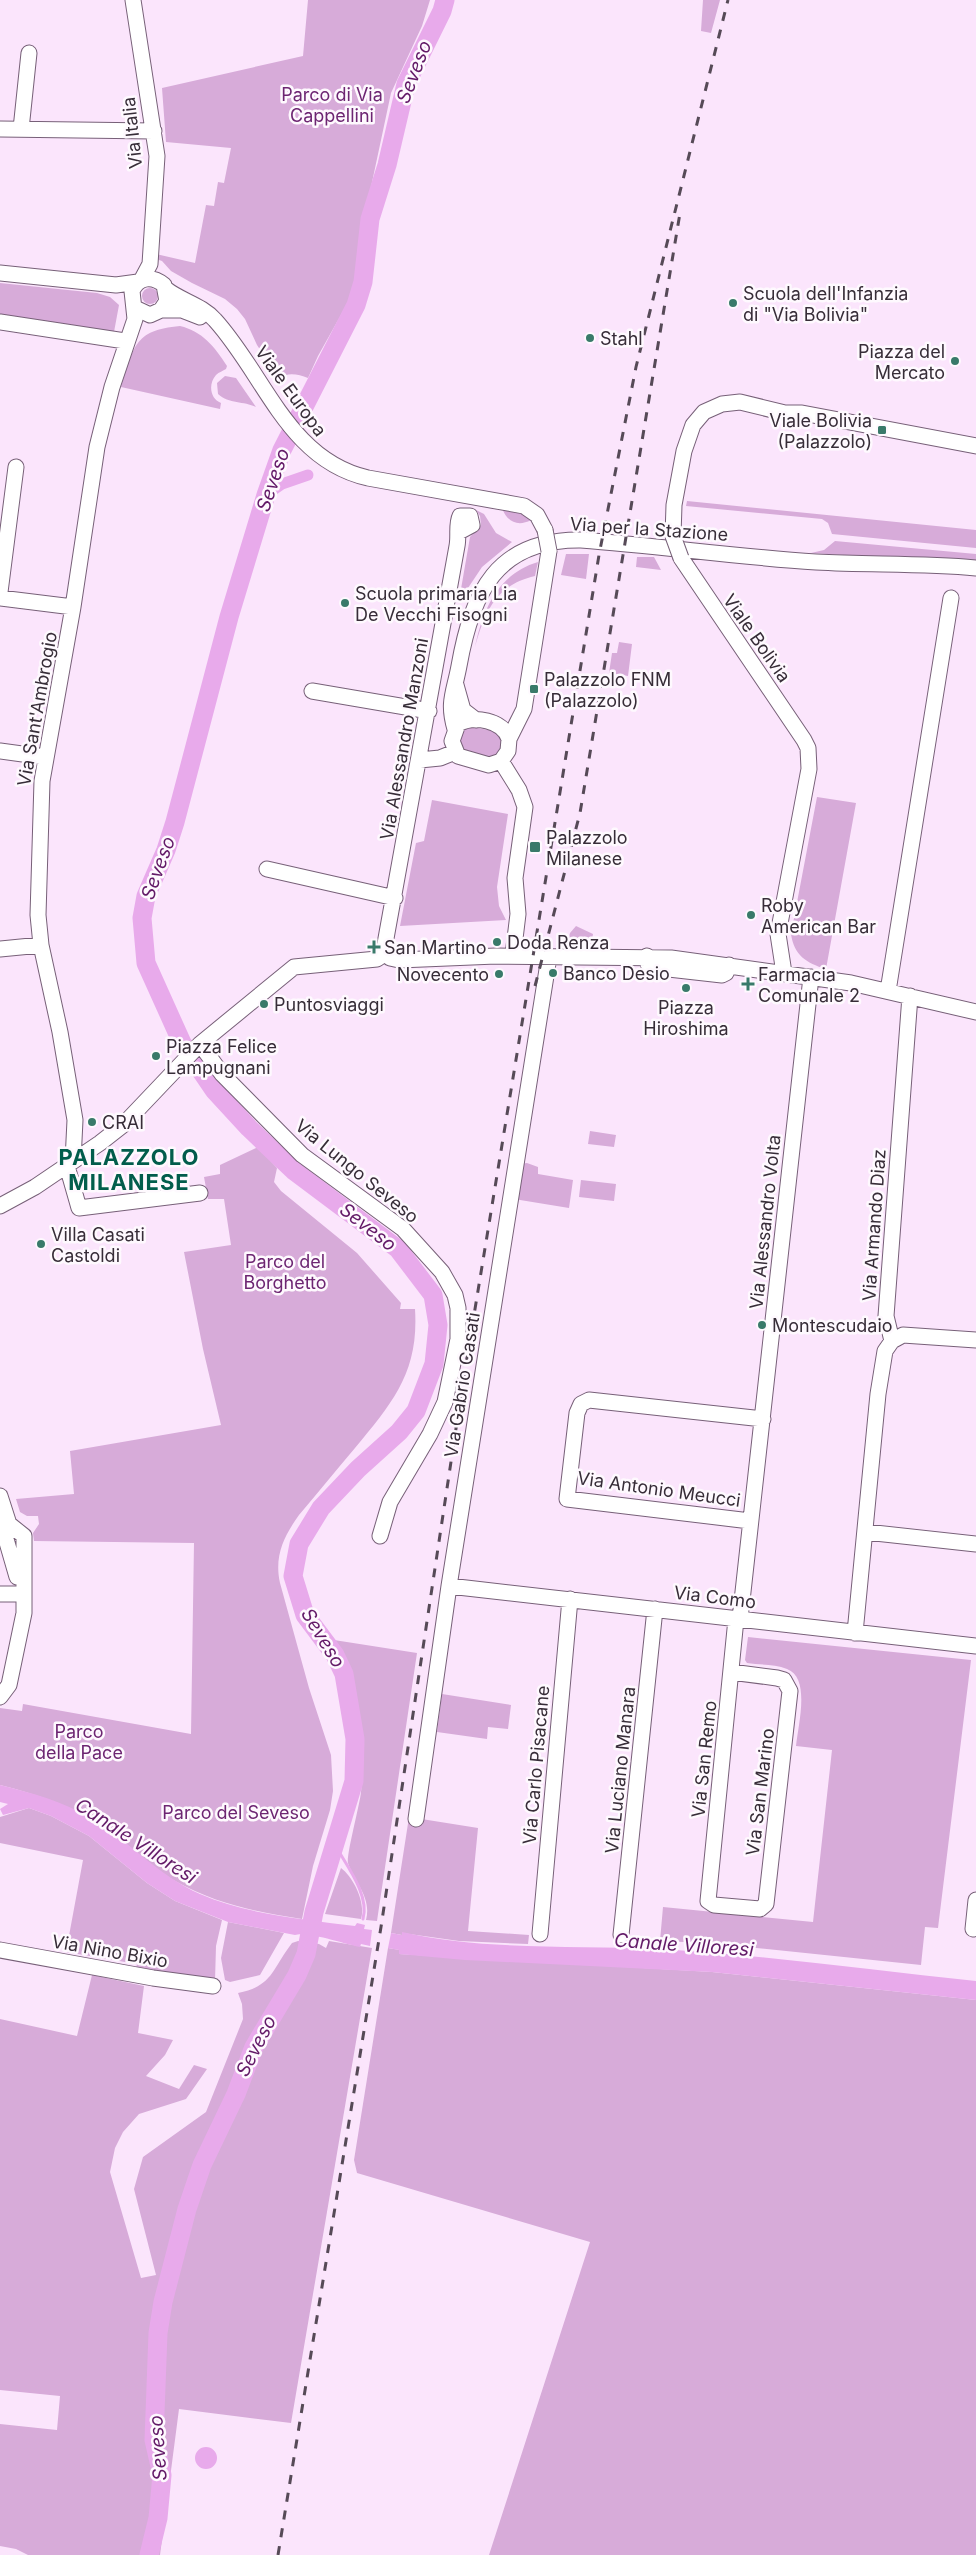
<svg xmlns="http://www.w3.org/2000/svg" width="976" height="2555" viewBox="0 0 976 2555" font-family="Inter,sans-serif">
<rect width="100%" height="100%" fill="#fbe5fc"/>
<!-- green -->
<path fill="#d7abd9" d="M308,0H430L422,26L391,93L361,234L356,277L351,297L318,356L308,378C298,374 288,372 279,378L257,345L245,319L237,309L225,299L192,283L171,271L162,261L156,259V254L195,263L206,205L214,206L218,182L224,183L231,148L166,142L162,88L303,56Z
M703,0H720L711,33L701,31Z
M0,283L97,293L110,297L119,305L114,332L0,316Z
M142 296a8 8 0 1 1 16 0a8 8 0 1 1-16 0Z
M180,326C202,331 215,347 227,366L226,369C223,371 219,372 216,375C208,384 210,399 221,403L220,409L121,387C134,348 133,330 180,326Z
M225,376L236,378L256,407C244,401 229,404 218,394L217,383Z
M687,501L976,530V548L832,534L828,523L822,519L686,506Z
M502,508L523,514L531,520C518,527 507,522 502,508Z
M476,510L484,514L496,533L512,542L482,567L464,594H461V589L470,537L481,525L480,516Z
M835,541L976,554V563L811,553L824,550Z
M566,554H589L586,579L561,575Z
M637,557H654L661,570L636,567Z
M538,562L535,576C496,585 485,611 475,647C483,609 498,574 538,562Z
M619,642L632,644L628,676L609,673L612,653H617Z
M471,727L495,731L502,739L499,753C486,760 472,757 460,748C460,737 459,731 471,727Z
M817,797L856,803L826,969C806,963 794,955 791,934Z
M432,800L508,814L497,887L499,906L506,920L400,926L416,843L424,841Z
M576,926L593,934L591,946L579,949L567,945L570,933Z
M590,1131L616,1135L614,1147L588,1144Z
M258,1147L277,1168L274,1182L281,1191L357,1253L401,1303L400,1309H415C419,1372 393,1402 355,1448C336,1470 318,1493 299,1515C284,1536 274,1556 280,1583L309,1688L331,1755L333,1791L330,1810L313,1866L302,1919C257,1912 216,1904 175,1881C150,1867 131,1846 108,1830C75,1807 39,1795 0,1785V1708L22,1711L23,1704L191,1734L194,1543L34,1541L33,1533L39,1524L38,1516H27L20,1512L16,1499L74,1494L70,1451L221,1425L203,1349L184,1252L231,1245L224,1199H208L204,1177L220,1174V1165Z
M527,1163L538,1167V1174L573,1180L569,1208L514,1199L520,1164Z
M581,1180L616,1184L614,1201L579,1197Z
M748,1637L971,1660L938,1928L925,1927L921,1965L708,1943L660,1941L663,1907L813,1922L832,1750L796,1746C798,1725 811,1678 787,1669C775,1664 760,1665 747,1663L745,1660Z
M334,1640L417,1653L377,1921L366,1920C372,1897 354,1882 348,1863C346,1856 360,1804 361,1792C367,1741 354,1687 334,1640Z
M442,1694L511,1705L508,1729L488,1727L487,1739L437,1732Z
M29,1808L51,1816L89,1836L147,1883L175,1901L222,1920L216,1946L215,1981L136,1968L137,1964L66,1952L83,1860L0,1843V1817Z
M409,1817L478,1828L468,1931L529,1935L528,1944L459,1941L402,1933V1935L391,1933Z
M341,1868C354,1878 366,1903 361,1919L325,1914Z
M228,1922L284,1933L260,1975L230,1982L225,1980L221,1958Z
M298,1941L319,1944L326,1948L329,1941L372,1948L291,2423L179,2409L160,2555H28L16,2549L0,2546V2424L57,2430L60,2396L0,2390V2019L77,2036L92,1975L144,1986L138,2033L173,2040L165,2055L146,2076L179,2089L194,2065L207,2069L186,2099L139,2114L123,2132L115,2148L110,2172L141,2278L156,2275L134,2189L143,2157L206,2112L243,2019L242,2004L238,1993C273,1986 272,1969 292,1943Z
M388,1948L400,1950L399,1954L712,1972L976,2000V2555H489L590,2242L357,2173L354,2160Z"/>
<!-- water -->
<path fill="#e8aaeb" d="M0,1785C32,1793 63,1801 92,1819C130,1842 159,1876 200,1894C249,1915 303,1919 355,1926L357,1923L365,1925L364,1929L372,1930L370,1946L361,1944L360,1947C345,1944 307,1931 295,1935L228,1922L175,1901L147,1883L89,1836L51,1816L29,1808L3,1815L0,1809L8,1804L0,1802Z
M402,1932C484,1951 575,1945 659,1949C765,1955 871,1970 976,1981V2000L712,1972L465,1960L399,1954V1950L388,1948L391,1933L402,1935Z
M195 2458a11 11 0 1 1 22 0a11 11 0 1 1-22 0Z"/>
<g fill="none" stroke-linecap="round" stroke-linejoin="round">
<!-- stream -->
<path stroke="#e8aaeb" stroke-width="3" d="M335,1845C346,1865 370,1895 363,1919"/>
<!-- canal -->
<path stroke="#e8aaeb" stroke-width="11" d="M266,495L282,484L308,475"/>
<!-- river -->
<path stroke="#e8aaeb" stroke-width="19" d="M149,2555L158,2518L162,2475L154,2440L158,2333L163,2302L187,2209L202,2165L236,2094L254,2047L297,1975L306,1954L314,1912L354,1781L355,1739L344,1674L335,1655L305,1615L293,1576L299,1544L321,1508L358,1469L399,1432L416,1411L434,1364L438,1325L433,1295L398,1249L294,1171L249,1128L214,1090L182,1043L146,963L142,918L146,896L166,850L175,822L229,617L266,495L282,450L356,305L363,282L370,219L387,165L406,84L442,11L445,0"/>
<defs>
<path id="minor" d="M133,0L157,156L150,264L142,279
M0,129L154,131
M21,129L29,53
M0,273L116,285L138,282
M166,289C181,301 202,305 215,320C265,375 288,460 368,478L524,506L537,515L545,530
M161,310H182L200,317
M0,322L125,341
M673,536L674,505L684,451L693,425L704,412L722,404L740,402L785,413H802L976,446
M681,558L804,740L808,748L809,769L778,934L784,973
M0,592L16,467
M0,598L73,607
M456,685L463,710L476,720
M312,691L429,711
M455,729C447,702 454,693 459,666C472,593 496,539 581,540C660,546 738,557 816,562C869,565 923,563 976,568
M509,739C503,720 474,715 458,724L452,741L458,756L489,765L501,761L508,751L509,739L524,709L549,551
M0,751L44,757
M420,760L440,758L455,752
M501,761L519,790L525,807L515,878L518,914L513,955
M267,869L395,898
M0,949L41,945
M385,952L390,958L399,960L496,956L671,958L851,983L976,1012
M647,956L648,964L651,967L722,975L726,973L729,965
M888,991L951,598
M200,1044L222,1074L302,1155L403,1229L442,1272L455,1295L458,1308V1339L445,1402L430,1434L390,1502L380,1536
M73,1161L75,1120L60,1032L41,945L38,915L42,781L73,607L97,447L112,387L135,319L132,291C138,277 152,275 164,285L167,301L161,310L150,315L135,308
M67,1166L79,1208L200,1193
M0,1206L35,1187L100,1143L123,1125L200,1044L294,967L377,959L383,955L457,546C459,536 456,524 460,516H470L472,525L459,532
M892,1341L886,1316L910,996
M0,1496L9,1524L24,1536V1613L9,1685L0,1697
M7,1521L6,1539L17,1577
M750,1521L567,1499L577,1413L581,1404L589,1400L763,1419
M866,1532L976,1544
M449,1586L976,1646
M0,1594H18
M740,1619L811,977
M855,1633L878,1394L885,1351L892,1341L903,1335L976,1340
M731,1672L777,1678L784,1680L790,1691L766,1904L760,1909L714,1905L708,1901L736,1619
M416,1819L449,1586L549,957
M973,1929L976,1900
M540,1934L570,1599
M621,1935L655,1609
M0,1950L153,1978L213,1986"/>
</defs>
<!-- minor casing -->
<use href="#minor" stroke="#776078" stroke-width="17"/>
<!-- minor -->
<use href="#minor" stroke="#fff" stroke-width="15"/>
<!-- rail -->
<path stroke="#564a57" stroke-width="3" stroke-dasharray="9 9" stroke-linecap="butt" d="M535,986L580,813L680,213
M278,2555L381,1927L463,1382L599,555L636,367L728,0"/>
<defs>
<path id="minor-bridge" d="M545,530L549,551
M673,536L681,558"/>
</defs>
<!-- minor-bridge casing -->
<use href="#minor-bridge" stroke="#776078" stroke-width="17" stroke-linecap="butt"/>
<!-- minor-bridge -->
<use href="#minor-bridge" stroke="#fff" stroke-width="15"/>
</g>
<!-- markers -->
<g fill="#397a6a" stroke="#fef9fe" stroke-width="2">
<circle cx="733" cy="303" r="5"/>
<circle cx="590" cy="338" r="5"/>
<circle cx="955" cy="361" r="5"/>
<rect x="877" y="425" width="10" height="10" rx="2.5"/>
<circle cx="345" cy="603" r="5"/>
<rect x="529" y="684" width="10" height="10" rx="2.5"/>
<rect x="529" y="841" width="12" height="12" rx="2.5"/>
<circle cx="751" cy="915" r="5"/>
<circle cx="497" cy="942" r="5"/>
<path d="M371.5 939.5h5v5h5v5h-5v5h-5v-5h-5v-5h5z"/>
<circle cx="553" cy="973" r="5"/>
<circle cx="499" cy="974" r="5"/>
<path d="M745.5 976.5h5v5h5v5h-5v5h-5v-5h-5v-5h5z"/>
<circle cx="686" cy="988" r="5"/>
<circle cx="264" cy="1004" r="5"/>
<circle cx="156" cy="1056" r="5"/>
<circle cx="92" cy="1122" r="5"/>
<circle cx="41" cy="1244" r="5"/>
<circle cx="762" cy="1325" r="5"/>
</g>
<g text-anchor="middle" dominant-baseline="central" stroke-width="5" stroke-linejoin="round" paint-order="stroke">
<!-- park labels -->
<g font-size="18" fill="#6d2572" stroke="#fef9fe">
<text x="332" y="94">Parco di Via<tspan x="332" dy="21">Cappellini</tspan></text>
<text x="285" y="1261">Parco del<tspan x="285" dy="21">Borghetto</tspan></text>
<text x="79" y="1731">Parco<tspan x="79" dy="21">della Pace</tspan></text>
<text x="236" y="1812">Parco del Seveso</text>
</g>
<!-- street labels -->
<g font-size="18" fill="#372d38" stroke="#fef9fe">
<text transform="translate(132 133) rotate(-96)">Via Italia</text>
<text transform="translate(291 391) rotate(54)">Viale Europa</text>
<text transform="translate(649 529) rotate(4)">Via per la Stazione</text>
<text transform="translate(757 638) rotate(55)">Viale Bolivia</text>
<text transform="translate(37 709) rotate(-80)">Via Sant'Ambrogio</text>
<text transform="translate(404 739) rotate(-80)">Via Alessandro Manzoni</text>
<text transform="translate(357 1171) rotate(39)">Via Lungo Seveso</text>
<text transform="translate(765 1222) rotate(-84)">Via Alessandro Volta</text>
<text transform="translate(874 1225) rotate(-86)">Via Armando Diaz</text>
<text transform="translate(462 1385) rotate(-81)">Via Gabrio Casati</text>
<text transform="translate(659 1489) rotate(8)">Via Antonio Meucci</text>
<text transform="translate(715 1597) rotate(7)">Via Como</text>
<text transform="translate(704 1759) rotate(-84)">Via San Remo</text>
<text transform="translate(536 1765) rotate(-85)">Via Carlo Pisacane</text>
<text transform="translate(620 1770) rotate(-84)">Via Luciano Manara</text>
<text transform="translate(760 1792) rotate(-83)">Via San Marino</text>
<text transform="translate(110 1951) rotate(10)">Via Nino Bixio</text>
</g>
<!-- poi labels -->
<g font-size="18" fill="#372d38" stroke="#fef9fe" text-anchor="start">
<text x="743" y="293">Scuola dell'Infanzia<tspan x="743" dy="21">di "Via Bolivia"</tspan></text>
<text x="600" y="338">Stahl</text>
<text x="945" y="351" text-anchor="end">Piazza del<tspan x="945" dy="21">Mercato</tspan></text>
<text x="872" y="420" text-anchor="end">Viale Bolivia<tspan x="872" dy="21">(Palazzolo)</tspan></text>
<text x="355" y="593">Scuola primaria Lia<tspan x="355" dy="21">De Vecchi Fisogni</tspan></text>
<text x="544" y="679">Palazzolo FNM<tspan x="544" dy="21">(Palazzolo)</tspan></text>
<text x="546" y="837">Palazzolo<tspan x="546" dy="21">Milanese</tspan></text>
<text x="761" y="905">Roby<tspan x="761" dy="21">American Bar</tspan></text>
<text x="507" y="942">Doda Renza</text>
<text x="384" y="947">San Martino</text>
<text x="563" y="973">Banco Desio</text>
<text x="489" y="974" text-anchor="end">Novecento</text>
<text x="758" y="974">Farmacia<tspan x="758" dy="21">Comunale 2</tspan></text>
<text x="274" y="1004">Puntosviaggi</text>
<text x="686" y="1007" text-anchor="middle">Piazza<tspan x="686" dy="21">Hiroshima</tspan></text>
<text x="166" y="1046">Piazza Felice<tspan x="166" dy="21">Lampugnani</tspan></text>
<text x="102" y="1122">CRAI</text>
<text x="51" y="1234">Villa Casati<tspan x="51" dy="21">Castoldi</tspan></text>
<text x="772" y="1325">Montescudaio</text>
</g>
<!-- water labels -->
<g font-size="19" font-style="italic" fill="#631a68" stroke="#fef9fe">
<text transform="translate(414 72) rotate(-69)">Seveso</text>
<text transform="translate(273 480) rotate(-71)">Seveso</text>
<text transform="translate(158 868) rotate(-70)">Seveso</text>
<text transform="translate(368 1227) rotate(38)">Seveso</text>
<text transform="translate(323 1638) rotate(59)">Seveso</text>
<text transform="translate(136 1841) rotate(33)">Canale Villoresi</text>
<text transform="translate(684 1945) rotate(4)">Canale Villoresi</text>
<text transform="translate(256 2046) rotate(-63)">Seveso</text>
<text transform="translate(158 2448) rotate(-94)">Seveso</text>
</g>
<!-- district labels -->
<g font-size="22" font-weight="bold" letter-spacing="1" fill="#025d4c" stroke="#fef9fe">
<text x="129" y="1157">PALAZZOLO<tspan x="129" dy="25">MILANESE</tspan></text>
</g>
</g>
</svg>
